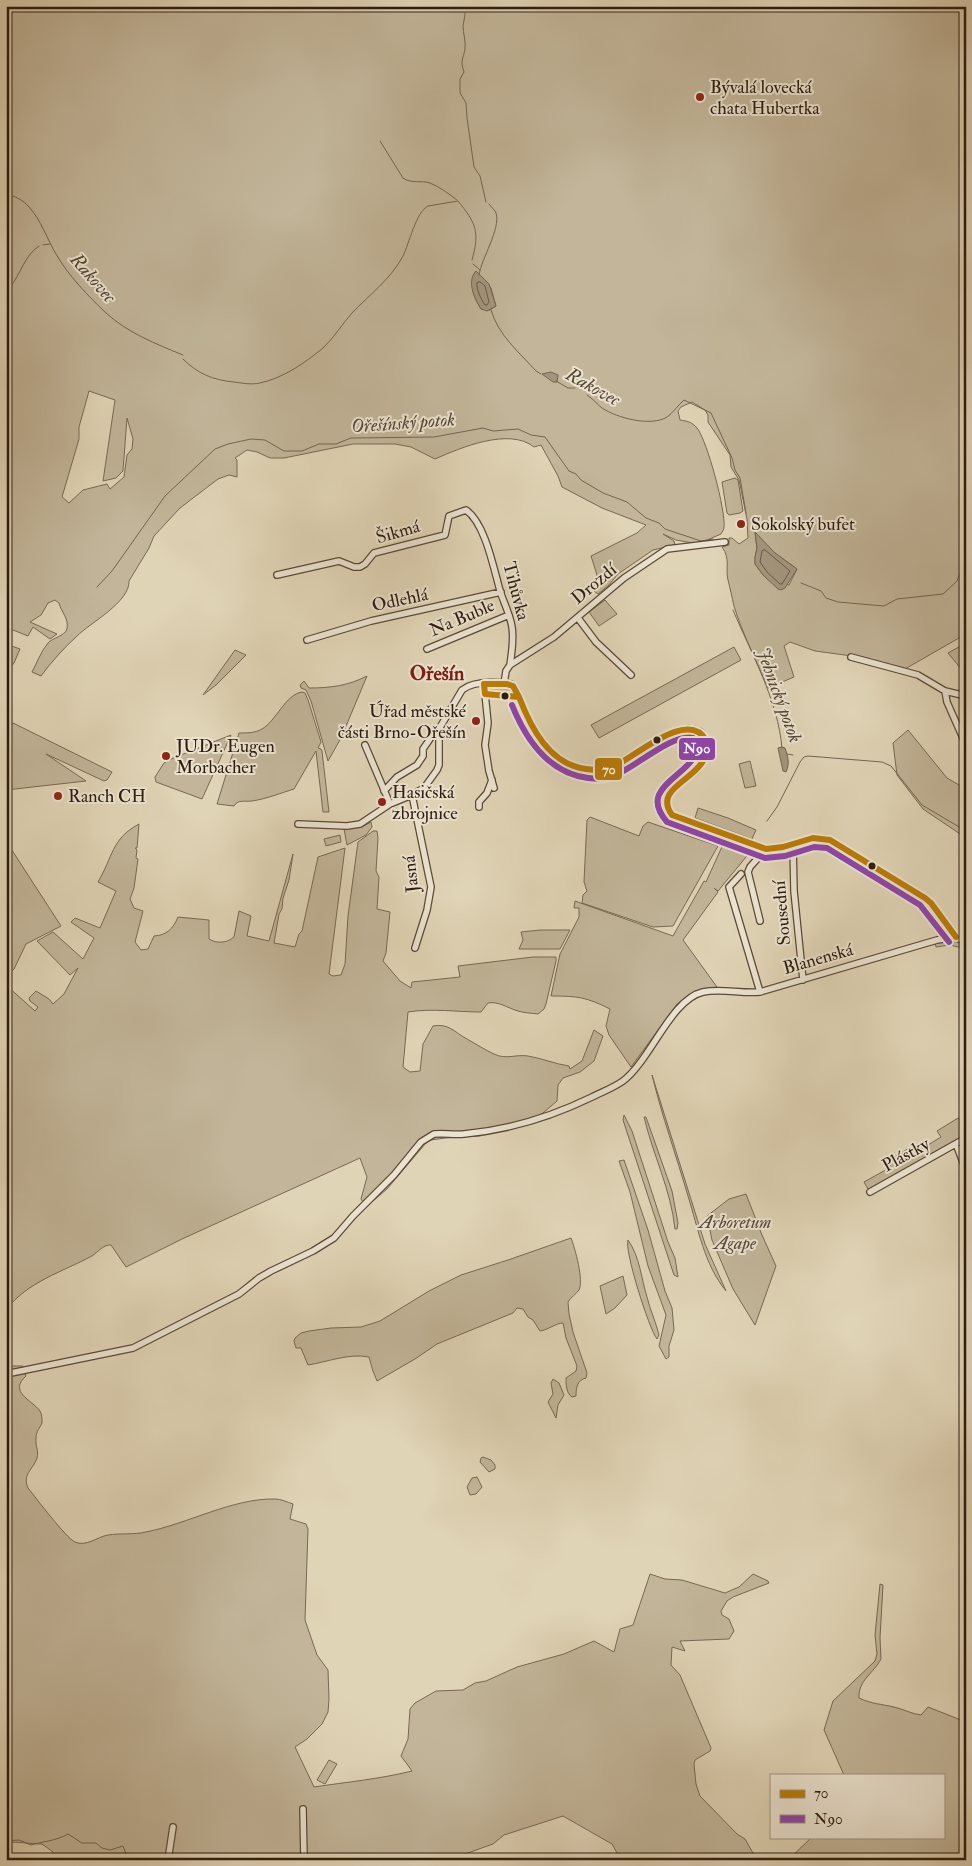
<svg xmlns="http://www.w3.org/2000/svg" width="972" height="1866" viewBox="0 0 972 1866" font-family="'IM FELL Double Pica',serif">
<rect width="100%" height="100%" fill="#e0d4b6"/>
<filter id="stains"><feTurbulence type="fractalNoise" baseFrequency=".004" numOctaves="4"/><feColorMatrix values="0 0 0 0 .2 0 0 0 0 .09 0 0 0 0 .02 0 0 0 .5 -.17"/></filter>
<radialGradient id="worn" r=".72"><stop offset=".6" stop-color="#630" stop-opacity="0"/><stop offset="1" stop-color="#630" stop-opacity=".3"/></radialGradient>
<!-- green -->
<path fill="#c2b599" stroke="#786854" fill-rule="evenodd" d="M6,6H966V634L905,669L852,656L815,651L790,642L784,646L794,677L768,688C757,662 742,633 734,606C732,597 730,588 728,580C725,569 731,559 722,547L729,545V538H732L739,544L748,538L747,519L739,480L731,467L730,455L708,422V415L705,410L692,402L681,407L678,411L680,420C687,421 692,422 697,428C707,440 726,511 724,527C724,530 722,532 721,534L698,544L676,540L663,534L674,541L675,545L653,550L618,574L608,586L598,594L594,591L597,575L591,556L637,533L646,525L602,508L562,487L558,476L541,445L534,447C509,427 460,448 435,459L411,447L395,444H353L284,458H270L257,452L247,450L235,458L237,460V477L229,475L218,479L180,508L154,536L149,548L129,581C130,602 90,623 77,636C64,648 52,661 41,676L32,672C37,663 41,651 48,643C52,638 65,636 67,629C69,618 61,612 59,603L55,600L48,603L41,615L30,622L57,634L50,639L33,627L28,636L8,628L6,631ZM476,271L491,288L496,306L490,310L481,309C473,296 469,285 476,271ZM89,391L115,400L103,481L116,478L123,471L127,418L133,439L132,449L127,455L124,477L110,489L107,484L83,490L69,503L62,497L79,439V427ZM755,533L775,553L797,569L789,585L763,575L755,564V557L757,548Z
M735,478L738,480L743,511L740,513L729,515L727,513L722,482Z
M605,600L617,614L599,626L589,612Z
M966,643V675L948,653Z
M6,644L20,649L14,663L6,674Z
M734,647L741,660L599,738L591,725Z
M235,650L246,655L216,685L203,695Z
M367,676L341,738L328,761L311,701L306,690L301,688L300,685L304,681L309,688C329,688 348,686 367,676Z
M488,686C498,686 508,683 514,691L511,695L491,693L487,691Z
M302,692L305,693L308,700L321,742L318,748L321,749L322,751L329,812H323L316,751L294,789C281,793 266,799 252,801C245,802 238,799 234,806L217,804L239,733C247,733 255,733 262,729C276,721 286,694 302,692Z
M13,723L112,772L107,780L104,781L46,754L86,781L6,790V734Z
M908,730L947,778L966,789V838L923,809L897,775L893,743Z
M231,735L202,799L156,782L155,777L164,763L171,759Z
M750,761L756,786L745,788L739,764Z
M698,808L728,818L756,830L752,839L695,818Z
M590,817L639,836L643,826L648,822L718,846L673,926L653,927L582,903L583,895L587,891L584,882L587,820Z
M371,822L372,827L366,835L347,845L344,829L362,827Z
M139,824L137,848H135L137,850L136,858L138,859L134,888L130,899L134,908L143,911L135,942L141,950L148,949L154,936C167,935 173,929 178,917L209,920V939C217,944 227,943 234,937L239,911L251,916L247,936L269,941L293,854L289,880L283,898L282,909L279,914L274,943L295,947L299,934L302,931L318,857L345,848L329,974L333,976L341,975L345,964L348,916L358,842L373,831H377L378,838L376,871L379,877L377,909L390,912L386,953L383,961L400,981L411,988L412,982L460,977L458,966L533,957H556V961L546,1004L544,1009L538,1014C531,1013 524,1013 518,1011C507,1008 499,1001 488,1003L481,1012C457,1012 432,1008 408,1012L403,1067L410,1072L420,1071L423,1044L433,1026C449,1023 454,1032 467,1039C476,1044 485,1050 494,1054C506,1060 516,1054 528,1056C541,1058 555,1064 569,1066L570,1069L582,1061L594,1030L603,1036L594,1061L580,1072L563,1078L558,1085L557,1101L530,1124L480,1136L445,1138L431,1140L426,1143L387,1189L366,1207L361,1199L367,1177L360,1158L182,1239L126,1267L111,1245C104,1244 98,1252 92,1256C62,1272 27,1282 6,1310V985L35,1011L38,1007L30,1001L29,998L36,991L49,999L53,1004L64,994L78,968L70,975L37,941L53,932L83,959L94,938L71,922L75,918L100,928L116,891L98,882C113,857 111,839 139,824Z
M340,835L341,842L326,846L324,839Z
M725,840L748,848L751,851L718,891L714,888L718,892L683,940L717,987L694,991L677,1004L631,1067L609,1035L606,1026L610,1009C586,997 578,996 551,996L560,954L579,917V908H574L575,901L673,936L704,881L706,882Z
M6,841L61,926L26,944L14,969L6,977Z
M541,930H570L560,949H519L523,940L521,932Z
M950,940L966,945V949L950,945L936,947L935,943Z
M652,1075L705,1244L726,1291C704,1264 698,1228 688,1196C676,1155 662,1116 652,1075Z
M624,1115L632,1131L668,1242L675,1258L678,1277L674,1275L623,1120Z
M644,1117H646L672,1191L678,1223L677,1229H675C671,1190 653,1155 644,1117Z
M958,1118L966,1124V1135L869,1191L864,1182L891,1167L888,1161L911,1147L915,1153L941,1137L937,1131Z
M624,1160L648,1230L665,1291L672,1308L674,1330L669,1346V1357L666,1359L659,1346L666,1315L648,1266L630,1192L619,1161Z
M746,1194L762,1235L776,1266L755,1325L733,1289L712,1240L707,1216L729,1199Z
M571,1238C575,1248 584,1281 579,1290C576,1294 571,1297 568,1302L569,1314L573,1332L587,1373L586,1378C577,1380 576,1388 576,1396L572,1397C566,1393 566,1384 566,1378L576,1371L577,1366L566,1338L563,1323C556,1323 548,1330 540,1331L533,1320L528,1317L523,1309L517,1308L513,1313L437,1344L415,1359L377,1381L373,1371L369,1357C349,1353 327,1362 308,1365L301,1348H296L294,1341L295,1338L301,1333L309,1331L331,1328L361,1327L380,1321L429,1291L461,1275L508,1260Z
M628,1240C640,1257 641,1278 647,1297C650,1310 656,1322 659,1335L657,1339C649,1329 624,1250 628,1240Z
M623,1276L627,1295L615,1308L606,1314L600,1286Z
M6,1366H23L26,1376C8,1392 32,1400 40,1411C42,1414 42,1419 42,1423C40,1428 36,1431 36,1438C35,1445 39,1451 37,1458C33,1470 22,1474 28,1488C36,1498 66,1538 75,1542C86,1547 97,1537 108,1535C120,1533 133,1535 146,1532C187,1524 233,1498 275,1499C281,1499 287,1502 293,1504L290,1519L306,1524L308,1529L305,1620L317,1655L328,1670L329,1699L328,1712L322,1724L307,1739L295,1747L314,1787C347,1782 380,1779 412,1771L401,1756L408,1739L410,1709L415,1703L436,1691L463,1690L475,1683L486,1681L517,1667L564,1654L594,1641L614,1652L620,1629L633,1625L650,1574L665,1579L682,1580L725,1593L739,1587L753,1574L768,1581L769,1583L733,1597L727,1601L721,1611L722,1615L729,1619L734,1631L729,1639L680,1641L685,1651L672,1647L671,1665L680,1675L711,1748L710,1751L695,1760L694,1764L696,1784L700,1796L737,1834L745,1839L757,1860H621L612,1844L563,1816L504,1835L493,1844L448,1860H52L53,1852L42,1844C29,1844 19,1841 6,1843Z
M553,1379L559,1383L564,1395L558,1405L556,1418L548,1402L553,1394L551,1383Z
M483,1457L491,1460L495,1465V1469L489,1472L480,1462L481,1458Z
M477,1477L482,1487L476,1494L470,1495L467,1487L472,1478Z
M880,1584L883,1585L880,1638L881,1659C874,1673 858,1680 859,1698C872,1704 881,1704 894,1707C903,1709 912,1714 921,1715L928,1707L966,1722V1860H788L812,1837H943V1775H844L824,1730L833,1701L875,1661L877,1654L875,1635Z
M329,1760L337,1764L325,1784L317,1780Z"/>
<!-- water -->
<path fill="#a3957d" stroke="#746451" d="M476,271L489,284L496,306L487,311L481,309C475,299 466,282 476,271Z
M551,372L558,375L557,382H553L542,374Z
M755,532L775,553L797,569L785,588L781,590L778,589L763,575L755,564V557L757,548Z
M782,747L785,748C788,757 790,763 786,772L783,771L778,748Z"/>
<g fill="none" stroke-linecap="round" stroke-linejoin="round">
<!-- shore -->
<path stroke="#685846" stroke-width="1" d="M480,282L485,286L489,302L487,305H485C481,299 476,289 477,283Z
M765,550L790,571L782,584H780L767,572L760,562L762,551Z"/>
<!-- stream -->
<path stroke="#746451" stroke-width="1" d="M465,6C466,14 464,19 463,26C463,33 466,41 465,49C463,60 460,60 464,72L460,79V93L466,103L467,118L474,167L480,176L486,202
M380,141L403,178C411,184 422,180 430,183C440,187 449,194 457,200
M6,194C15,196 23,200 29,207C41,220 47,239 56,254C68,275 88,296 106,313C128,333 156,344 183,355
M43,245L50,244
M473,264L480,270
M479,275C481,259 501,229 496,213C495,210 491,207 489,204
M11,286C21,273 25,255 39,246
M491,310C498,335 519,352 536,371L541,374
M183,359C198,374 213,380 234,382C242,383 251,385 260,383C283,378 305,363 323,348C334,338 342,324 352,313C369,295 391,279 403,256C409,244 416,212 428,206L458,201C476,223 480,232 472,260
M556,381L568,388H575
M587,395C593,399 597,404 602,408C617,418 651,427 667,417C673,413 678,405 684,400L711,413L732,458L735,470L740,478L746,513
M801,583L821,591L826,598L838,602L884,606L897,599L943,594L957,581L966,557
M97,587L112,571L165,496L215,449L228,444L251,439L265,440L284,451H302L319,444H336L351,438L434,437L483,428L493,431L518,429L531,435L545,437L569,471L576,474L581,480L603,493L627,502L646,518L659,523L665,529L701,541L713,539
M733,610C751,653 778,700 782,748
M787,754L793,755
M767,821L777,807L800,762L804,757L808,756L882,762L891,766L922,805L966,831
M6,1841L19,1840L31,1845C44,1841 56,1841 68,1834L82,1843H96L102,1848L110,1850L123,1846L126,1854L136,1855L140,1860"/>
<defs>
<path id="minor" d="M277,575L339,561L354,567H360L365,564L374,553L445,535L449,516L466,510C486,524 494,571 501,594C505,605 510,615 512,627C514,639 512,652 510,665
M578,618L596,642L631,675
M307,640L371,621L501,592
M427,649L509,615
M851,657L918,675L945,691L966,696
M484,684L488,723L485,745L489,771L494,788
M504,684L506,671L510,665L554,637L624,578L667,549L725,542
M945,691L947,702L966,745
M365,745L390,804
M384,791L397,777L417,765L423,756V749L432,736L439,733
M412,795L431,887L427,910L415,948
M479,807V802L487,793L492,780
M298,824L347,826L360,824L390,804L412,795L424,788L437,770L439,765V729L462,690C474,680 497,682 511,684C519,690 522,706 526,716C541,749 570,776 608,769C629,759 666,731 686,729C694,728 701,731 705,738C708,743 707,748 706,753C704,759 701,765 697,770C686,782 652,795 672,815L766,849C791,851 806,832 830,840L925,898L931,903L956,937
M793,845L794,891L803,980
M741,874L729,887L760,992
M760,921L748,872L750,867L766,849
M956,1144L966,1170
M870,1192L966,1138
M6,1374L133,1348L239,1294L259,1278L271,1271L313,1251L334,1238L353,1216L394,1175L421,1142L434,1134C444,1133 454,1135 464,1134C508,1130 553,1116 592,1097C602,1092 613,1088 623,1081C650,1061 671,999 703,992C722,988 741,994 760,992L937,940L956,937L966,942
M303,1809L304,1860
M168,1860L173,1827"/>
</defs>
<!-- minor casing -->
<use href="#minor" stroke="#5a4938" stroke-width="8"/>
<!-- minor -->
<use href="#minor" stroke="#ebe3d0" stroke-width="5.5"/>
<defs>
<path id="bus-1" d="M484,684H507L513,686L519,697L485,694Z
M519,697C531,728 549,764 586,769C593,770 602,771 609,769C631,761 687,707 706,740C715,779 649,783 672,815L766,849L783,847L813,838L830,840L925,898L931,903L956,937"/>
<path id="bus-2" d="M512,705C526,740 549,773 588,778C595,779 605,779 611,777C633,770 671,733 693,738L698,746C694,777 635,785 667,822L765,858L785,856L814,847L827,848L920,905L949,942"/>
</defs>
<!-- bus-1 casing -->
<use href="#bus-1" stroke="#ebe3d0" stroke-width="10"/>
<!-- bus-2 casing -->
<use href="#bus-2" stroke="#ebe3d0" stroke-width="10"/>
<!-- bus-1 -->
<use href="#bus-1" stroke="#ba7c04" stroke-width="6"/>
<!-- bus-2 -->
<use href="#bus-2" stroke="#8e44ad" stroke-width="6"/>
</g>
<!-- markers -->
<g fill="#8f2418" stroke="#ebe3d0" stroke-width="2">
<circle cx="700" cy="97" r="5"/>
<circle cx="741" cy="524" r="5"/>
<circle cx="476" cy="721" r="5"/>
<circle cx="166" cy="756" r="5"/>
<circle cx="58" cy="796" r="5"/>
<circle cx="382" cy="802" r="5"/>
</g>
<g fill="#2d1b0e" stroke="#ebe3d0" stroke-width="2">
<circle cx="505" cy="696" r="4.5"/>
<circle cx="657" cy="740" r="4.5"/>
<circle cx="872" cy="866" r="4.5"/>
</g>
<g text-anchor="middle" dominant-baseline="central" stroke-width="4" stroke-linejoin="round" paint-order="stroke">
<!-- poi labels -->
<g font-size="18" fill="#2d1b0e" stroke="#ebe3d0" text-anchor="start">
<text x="710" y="87">Bývalá lovecká<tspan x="710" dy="21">chata Hubertka</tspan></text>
<text x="751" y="524">Sokolský bufet</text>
<text x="466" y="711" text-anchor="end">Úřad městské<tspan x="466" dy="21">části Brno-Ořešín</tspan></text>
<text x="176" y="746">JUDr. Eugen<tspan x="176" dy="21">Morbacher</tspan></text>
<text x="392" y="792">Hasičská<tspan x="392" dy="21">zbrojnice</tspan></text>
<text x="68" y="796">Ranch CH</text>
</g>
<!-- street labels -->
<g font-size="18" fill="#2d1b0e" stroke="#ebe3d0">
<text transform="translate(398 532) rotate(-16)">Šikmá</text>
<text transform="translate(594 584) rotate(-40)">Drozdí</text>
<text transform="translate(516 591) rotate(75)">Tihůvka</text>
<text transform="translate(400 600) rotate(-12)">Odlehlá</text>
<text transform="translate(462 618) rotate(-23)">Na Buble</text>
<text transform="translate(411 874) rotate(-96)">Jasná</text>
<text transform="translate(782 913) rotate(-95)">Sousední</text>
<text transform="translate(818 959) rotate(-16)">Blanenská</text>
<text transform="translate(906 1155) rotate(-29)">Plástky</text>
</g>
<!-- park labels -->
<g font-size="18" font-style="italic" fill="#5a4938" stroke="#ebe3d0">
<text x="735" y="1222">Arboretum<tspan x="735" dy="21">Agape</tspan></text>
</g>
<!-- water labels -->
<g font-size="19" font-style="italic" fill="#564635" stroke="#ebe3d0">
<text transform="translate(93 278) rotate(49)">Rakovec</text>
<text transform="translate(593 387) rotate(29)">Rakovec</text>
<text transform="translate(403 423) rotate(-4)">Ořešínský potok</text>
<text transform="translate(779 695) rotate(70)">Jehnický potok</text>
</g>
<!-- quarter labels -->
<g font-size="20" font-weight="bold" fill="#7a1f14" stroke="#ebe3d0">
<text x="437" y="673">Ořešín</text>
</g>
</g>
<g stroke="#ebe3d0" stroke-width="2">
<rect x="678" y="737" width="38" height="24" rx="5" fill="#8e44ad"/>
<rect x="594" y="757" width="29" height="24" rx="5" fill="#ba7c04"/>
</g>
<g font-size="14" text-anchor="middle" font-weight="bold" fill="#fff">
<text x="697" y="753">N90</text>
<text x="609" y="774">70</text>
</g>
<!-- margin -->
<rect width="972" height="1866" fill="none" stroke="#e0d4b6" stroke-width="25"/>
<rect x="8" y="8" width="957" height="1851" fill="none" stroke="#2d1b0e" stroke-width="2.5"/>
<rect x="12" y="12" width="947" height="1841" fill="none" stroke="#2d1b0e"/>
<!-- legend -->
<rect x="770" y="1774" width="175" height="65" fill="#ebe3d0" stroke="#9f9382"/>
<rect x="780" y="1790" width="25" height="8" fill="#ba7c04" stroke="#9f9382"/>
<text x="814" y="1798" font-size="15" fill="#2d1b0e">70</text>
<rect x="780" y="1815" width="25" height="8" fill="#8e44ad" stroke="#9f9382"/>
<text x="814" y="1824" font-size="15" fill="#2d1b0e">N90</text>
<rect width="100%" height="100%" filter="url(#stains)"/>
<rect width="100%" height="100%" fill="url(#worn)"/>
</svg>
